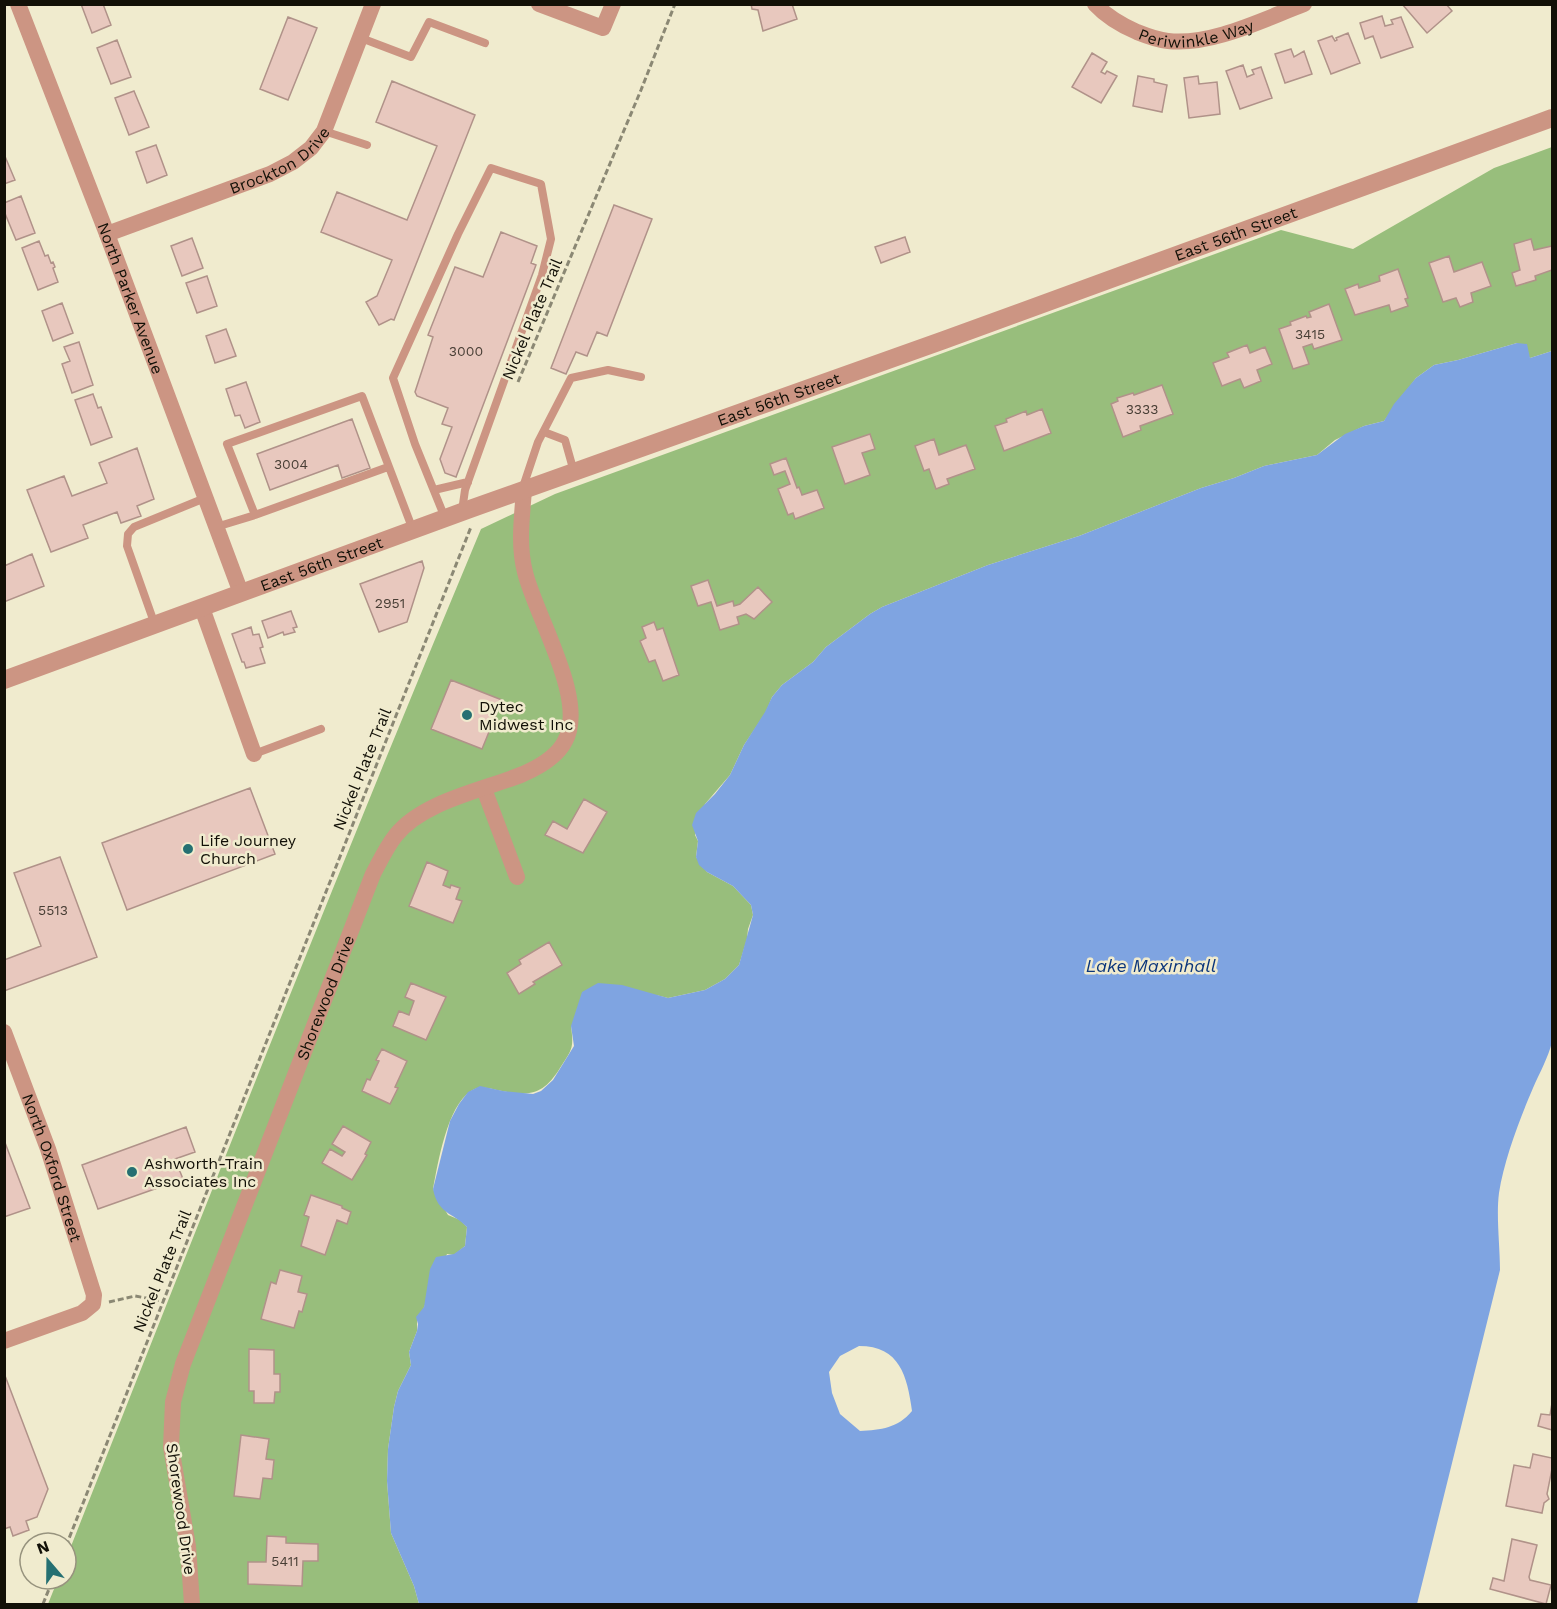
<svg xmlns="http://www.w3.org/2000/svg" width="1557" height="1609" viewBox="0 0 1557 1609" font-family="'Work Sans',sans-serif">
<rect width="100%" height="100%" fill="#f0ebce"/>
<!-- forest -->
<path fill="#98be7c" d="M1552,147V351L1530,358L1517,343L1458,360L1434,365L1416,378L1384,421L1364,426L1335,440L1317,455L1264,466L1234,478L1201,488L1079,536L988,565L882,607L870,614L826,647L813,662L782,685L772,697L766,712L744,745L730,775L705,804L695,835L698,841L696,857L707,872L733,886L751,905L753,915L748,929L747,939L739,965L725,979L705,990L668,998L656,995L571,1026C574,1049 572,1049 560,1068C544,1094 530,1097 502,1091C490,1089 481,1084 471,1091C447,1106 438,1163 433,1189L448,1215L460,1220L467,1227L465,1246L454,1255L447,1254L422,1312L417,1317V1331L409,1352L411,1365L398,1391L394,1407L388,1449L387,1481L391,1533L414,1586L419,1604H48L58,1579H66V1559C202,1214 338,870 481,529L555,494L1281,230L1353,249L1494,168Z"/>
<!-- water -->
<path fill="#7fa4e1" fill-rule="evenodd" d="M1517,343L1527,344L1530,358L1552,351V1042C1548,1058 1540,1072 1533,1088C1520,1118 1504,1160 1499,1193C1496,1216 1500,1246 1500,1270L1417,1604H419L414,1586L391,1533L387,1481L388,1449L394,1407L398,1391L411,1365L409,1352L417,1331L418,1324L416,1317L424,1307L430,1269L436,1257L454,1254L465,1246L467,1227C452,1212 438,1214 433,1189L450,1121L459,1104L468,1092L480,1086L503,1091L533,1094L541,1091L553,1080L574,1046L571,1026L582,992L598,983L622,985L668,998L705,990L725,979L739,965L753,915L751,905L733,886L707,872L699,865L696,857L698,841L692,825L696,813L715,794L730,775L744,745L765,712L772,697L782,685L813,662L826,647L870,614L882,607L988,565L1079,536L1201,488L1234,478L1264,466L1317,455L1345,434L1364,426L1384,421L1394,404L1416,378L1434,365L1458,360ZM859,1346C900,1346 907,1376 912,1411C898,1428 881,1430 860,1431L840,1414L832,1393L829,1372L840,1356Z"/>
<!-- building -->
<path fill="#e8c8be" stroke="#b09289" stroke-width="1.5" d="M81,4H103L111,25L92,33Z
M751,4H792L797,19L763,31L758,10L752,9Z
M1402,4H1446L1452,11L1427,33Z
M1382,16L1385,26L1393,24L1391,20L1401,17L1413,47L1381,58L1373,36L1365,39L1360,23Z
M288,17L317,28L288,100L260,89Z
M1348,33L1360,63L1331,74L1318,41L1332,36L1335,41L1337,40L1336,38Z
M117,40L131,77L111,84L97,48Z
M1291,49L1294,57L1304,51L1312,74L1285,83L1275,54Z
M1092,53L1107,62L1101,72L1105,74L1107,71L1117,76L1101,103L1072,87Z
M1243,65L1247,77L1254,74L1252,70L1261,67L1272,98L1240,109L1226,71Z
M1138,76L1154,79V82L1167,85L1162,112L1133,106Z
M1198,76L1199,84L1217,82L1220,114L1189,118L1184,78Z
M392,81L475,115L394,320L391,319L379,325L366,302L377,296L392,260L321,232L337,192L407,220L437,146L376,122Z
M134,91L149,127L129,135L115,98Z
M156,145L167,175L147,183L136,152Z
M4,154L15,180L4,184Z
M21,196L35,233L16,240L4,211V203Z
M614,205L652,219L607,336L597,332L587,356L576,352L566,374L551,368Z
M501,232L537,246L531,263L536,265L456,477L445,473L440,459L452,427L442,424L448,408L417,396L415,392L433,337L428,335L455,267L483,277Z
M905,237L910,252L881,263L875,247Z
M192,238L203,268L182,276L171,246Z
M1531,239L1534,250L1552,246V270L1535,276L1536,280L1516,286L1512,273L1520,270L1514,244Z
M39,241L45,256L48,255L51,263L53,262L55,267L53,268L58,282L38,290L22,248Z
M1449,256L1454,272L1482,262L1491,286L1471,293L1473,302L1460,307L1456,298L1443,302L1429,263Z
M1398,269L1408,298L1405,299L1408,306L1391,312L1389,305L1355,315L1345,289L1358,284L1359,288L1380,281L1379,276Z
M207,276L217,306L197,313L186,283Z
M62,303L73,333L53,341L42,311Z
M1329,304L1342,340L1314,349L1312,344L1303,347L1309,364L1293,369L1279,329L1291,325L1290,322L1306,316L1307,318L1311,317L1309,312Z
M226,329L236,356L215,363L206,336Z
M79,342L93,385L72,393L62,364L70,361L64,347Z
M1247,345L1250,353L1265,347L1272,364L1257,370L1261,381L1244,388L1240,379L1222,386L1213,363L1229,357L1227,353Z
M246,382L260,422L245,428L240,415L235,416L226,389Z
M1162,385L1173,414L1140,426L1141,430L1123,437L1111,404L1118,401L1117,398L1133,393L1134,395Z
M93,394L98,408L101,407L112,437L91,445L75,400Z
M1042,409L1051,433L1004,451L995,426L1007,422L1006,419L1026,411L1027,415Z
M352,419L370,468L342,478L338,465L270,490L257,454Z
M870,434L875,449L862,453L870,475L845,484L832,447Z
M934,439L939,455L966,445L975,469L947,479L949,484L936,489L929,469L924,471L915,446Z
M137,448L154,499L137,506L141,516L121,523L117,512L83,525L88,538L51,552L27,490L64,476L72,496L107,483L99,463Z
M786,458L797,488L799,487L802,495L817,490L824,508L795,519L793,513L788,515L778,489L790,484L785,471L774,475L770,464Z
M32,554L44,586L4,602V566Z
M422,561L424,568L407,622L379,632L360,584Z
M708,580L717,606L733,601L734,606L740,604L758,587L772,602L754,619L746,614L737,617L739,624L720,630L711,602L698,606L691,586Z
M291,611L297,627L293,628L295,632L284,635L283,632L268,638L262,621Z
M654,622L657,630L663,628L679,675L663,681L655,660L649,662L640,641L646,638L642,627Z
M251,627L253,635L259,634L263,647L260,648L265,663L246,668L244,662H242L232,634Z
M451,680L502,700L482,749L431,729Z
M250,788L275,854L127,910L102,843Z
M584,799L607,812L583,853L545,835L553,821L567,829Z
M60,857L97,957L4,991V960L41,946L14,873Z
M427,862L448,871L443,885L450,888L451,885L460,888L456,899L462,901L453,923L409,906Z
M549,942L562,965L533,982L535,984L519,994L507,973L521,964L519,960Z
M411,983L446,997L426,1040L393,1026L399,1011L409,1015L414,1001L405,997Z
M382,1049L407,1061L395,1087L398,1088L390,1104L362,1091L367,1079L370,1080L379,1061L376,1060Z
M343,1126L371,1142L365,1154L367,1155L352,1180L322,1163L330,1149L342,1156L345,1152L332,1144Z
M186,1127L195,1152L175,1159L183,1179L98,1209L82,1165Z
M4,1140L30,1208L4,1217Z
M311,1195L342,1206V1208L351,1212L347,1224L337,1220L325,1255L301,1246L309,1217L304,1215Z
M280,1270L302,1276L298,1292L307,1294L302,1312L299,1311L294,1328L261,1319L271,1282L276,1284Z
M249,1349L274,1350V1374H280V1392H275L274,1403H254V1391H249Z
M4,1373L48,1489L37,1517L26,1521L29,1530L13,1536L10,1527L4,1529Z
M1552,1403V1430L1538,1426L1541,1414L1550,1415Z
M241,1435L269,1439L266,1459L274,1460L272,1479L263,1478L260,1499L234,1496Z
M1533,1454L1552,1458V1469L1547,1494L1549,1499L1544,1503L1542,1513L1506,1506L1514,1465L1530,1468Z
M267,1536L286,1537V1543L318,1544V1561H303L302,1586L248,1584V1562H266Z
M1512,1539L1537,1545L1529,1577L1530,1580L1551,1585L1546,1604L1490,1589L1493,1578L1504,1581Z"/>
<g fill="none" stroke-linecap="round" stroke-linejoin="round">
<!-- path -->
<path stroke="#8b8874" stroke-width="3" stroke-dasharray="6 3" stroke-linecap="butt" d="M518,382L641,90L675,4
M109,1302L135,1296L163,1301
M66,1546L471,527
M43,1604L53,1579"/>
<!-- service -->
<path stroke="#cc9583" stroke-width="8" d="M361,38L411,57L429,22L485,43
M324,131L367,145
M544,432L565,440L574,472
M388,467L255,515L227,444L362,396L413,530
M434,490L468,482
M522,490L538,442L571,378L608,370L641,377
M445,518L415,444L393,378L458,234L491,168L541,184L551,239L542,275L465,490L462,511
M216,527L255,515
M155,625L127,546L128,534L134,527L205,498
M254,754L321,729"/>
<!-- minor -->
<g stroke="#cc9583" stroke-width="16">
<path id="s1" d="M18,4L107,234L241,593"/>
<path d="M539,4L603,28L613,4"/>
<path id="s2" d="M1095,4C1107,17 1121,25 1137,32C1147,36 1157,40 1168,41C1211,46 1264,19 1304,4"/>
<path id="s3" d="M107,234L270,174L293,162L311,148L324,131L373,4"/>
<path d="M202,608L254,754"/>
<path d="M484,789L517,877"/>
<path id="s4" d="M4,1032L48,1149L94,1295L93,1304L82,1313L4,1341"/>
<path id="s5" d="M192,1604L188,1546L171,1447L173,1402L183,1364L373,874C380,861 387,846 396,835C423,801 484,790 523,774C539,767 557,757 565,741C588,700 535,615 525,572C518,545 522,517 524,490"/>
</g>
<!-- tertiary -->
<path stroke="#cc9583" stroke-width="18" id="s6" d="M4,680L470,509L944,340L1552,118"/>
</g>
<!-- markers -->
<g fill="#257072" stroke="#f0ebce" stroke-width="2">
<circle cx="467" cy="715" r="6"/>
<circle cx="188" cy="849" r="6"/>
<circle cx="132" cy="1172" r="6"/>
</g>
<g text-anchor="middle" dominant-baseline="central" stroke-width="5" stroke-linejoin="round" paint-order="stroke">
<!-- number labels -->
<g font-size="14" fill="#483e35">
<text x="1310" y="334">3415</text>
<text x="466" y="351">3000</text>
<text x="1142" y="409">3333</text>
<text x="291" y="464">3004</text>
<text x="390" y="603">2951</text>
<text x="53" y="910">5513</text>
<text x="285" y="1561">5411</text>
</g>
<!-- street labels -->
<g font-size="16" fill="#121007" stroke="#f0ebce">
<text stroke="none"><textPath href="#s2" startOffset="112">Periwinkle Way</textPath></text>
<text stroke="none"><textPath href="#s3" startOffset="189">Brockton Drive</textPath></text>
<text stroke="none"><textPath href="#s6" startOffset="1310">East 56th Street</textPath></text>
<text stroke="none"><textPath href="#s1" startOffset="315">North Parker Avenue</textPath></text>
<text transform="translate(532 319) rotate(-67)">Nickel Plate Trail</text>
<text stroke="none"><textPath href="#s6" startOffset="824">East 56th Street</textPath></text>
<text stroke="none"><textPath href="#s6" startOffset="338">East 56th Street</textPath></text>
<text transform="translate(362 769) rotate(-68)">Nickel Plate Trail</text>
<text stroke="none"><textPath href="#s5" startOffset="636">Shorewood Drive</textPath></text>
<text stroke="none"><textPath href="#s4" startOffset="144">North Oxford Street</textPath></text>
<text transform="translate(162 1271) rotate(-68)">Nickel Plate Trail</text>
<text transform="translate(181 1509) rotate(82)">Shorewood Drive</text>
</g>
<!-- poi labels -->
<g font-size="16" fill="#121007" stroke="#f0ebce" text-anchor="start">
<text x="479" y="706">Dytec<tspan x="479" dy="18">Midwest Inc</tspan></text>
<text x="200" y="840">Life Journey<tspan x="200" dy="18">Church</tspan></text>
<text x="144" y="1163">Ashworth-Train<tspan x="144" dy="18">Associates Inc</tspan></text>
</g>
<!-- water labels -->
<g font-size="18" font-style="italic" fill="#0a357b" stroke="#f0ebce">
<text x="1151" y="965">Lake Maxinhall</text>
</g>
</g>
<!-- border -->
<rect width="1557" height="1609" fill="none" stroke="#121007" stroke-width="12"/>
<!-- north arrow -->
<g transform="translate(48 1561) rotate(340)"><circle r="28" fill="#f0ebce" stroke="#97937e" stroke-width="1.5"/>
<path d="M0-4.5L10 22L0 15L-10 22Z" fill="#257072"/>
<text y="-9" font-size="16" font-weight="bold" text-anchor="middle" fill="#121007">N</text>
</g>
</svg>
